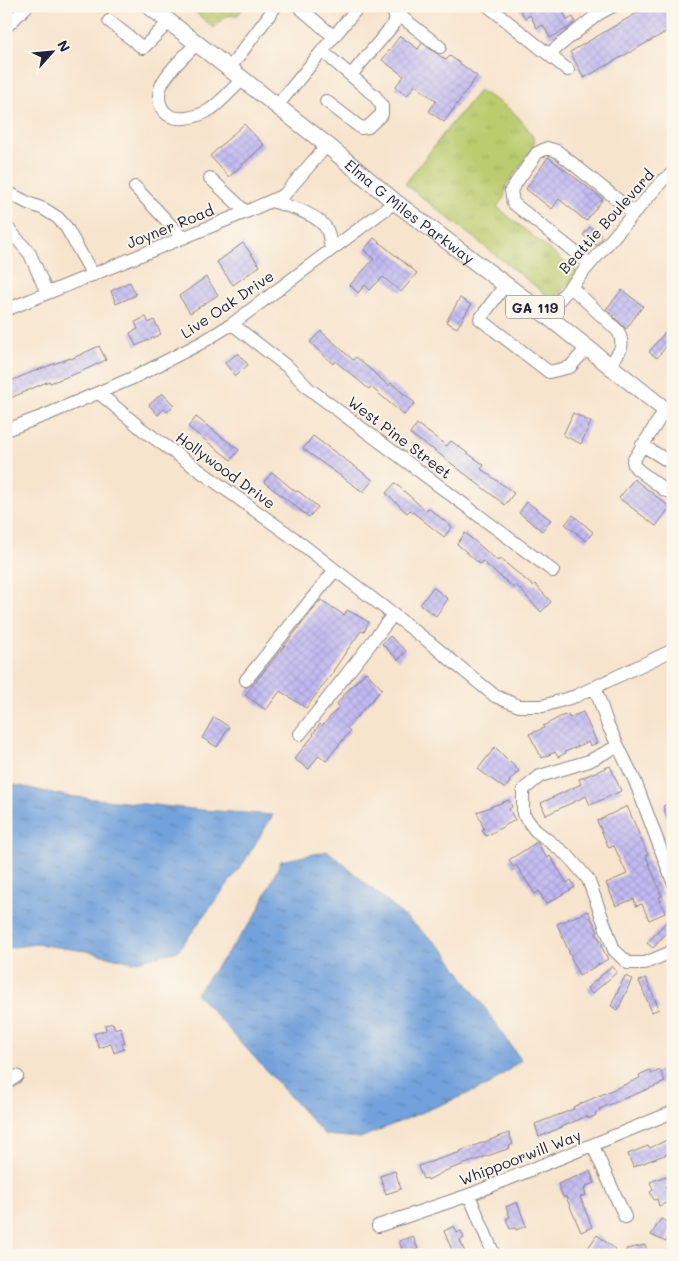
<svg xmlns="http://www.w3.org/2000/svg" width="679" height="1261" viewBox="0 0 679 1261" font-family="Mali,sans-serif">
<defs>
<pattern id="grass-dots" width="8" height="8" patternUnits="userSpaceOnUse" patternTransform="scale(1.25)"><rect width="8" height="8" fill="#bbcc6f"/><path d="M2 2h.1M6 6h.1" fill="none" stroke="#a0af61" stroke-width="1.8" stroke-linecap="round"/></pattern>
<pattern id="park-tufts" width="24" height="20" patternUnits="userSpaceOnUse" patternTransform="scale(1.25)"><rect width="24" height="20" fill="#bbcc6f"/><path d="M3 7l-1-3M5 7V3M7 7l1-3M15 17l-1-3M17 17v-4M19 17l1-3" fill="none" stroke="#a0af61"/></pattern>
<pattern id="water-ripples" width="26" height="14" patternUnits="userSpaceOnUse" patternTransform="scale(1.25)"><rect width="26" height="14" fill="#72a1db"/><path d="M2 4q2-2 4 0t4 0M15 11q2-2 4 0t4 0" fill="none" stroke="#5d83b3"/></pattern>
<pattern id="building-cross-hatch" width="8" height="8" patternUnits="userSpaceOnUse" patternTransform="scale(1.25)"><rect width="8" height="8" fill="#c2baf2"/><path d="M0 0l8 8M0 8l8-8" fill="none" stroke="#a6a0d0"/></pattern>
</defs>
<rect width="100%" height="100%" fill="#fbf7ec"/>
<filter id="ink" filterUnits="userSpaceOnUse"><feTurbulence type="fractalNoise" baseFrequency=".02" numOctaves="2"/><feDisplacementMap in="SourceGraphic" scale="10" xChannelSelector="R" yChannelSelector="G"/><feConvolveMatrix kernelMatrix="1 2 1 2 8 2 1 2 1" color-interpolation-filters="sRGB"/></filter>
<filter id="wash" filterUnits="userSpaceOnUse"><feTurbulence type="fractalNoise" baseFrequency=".0096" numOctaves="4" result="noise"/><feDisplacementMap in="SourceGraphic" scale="20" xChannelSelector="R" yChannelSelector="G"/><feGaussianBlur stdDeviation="1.12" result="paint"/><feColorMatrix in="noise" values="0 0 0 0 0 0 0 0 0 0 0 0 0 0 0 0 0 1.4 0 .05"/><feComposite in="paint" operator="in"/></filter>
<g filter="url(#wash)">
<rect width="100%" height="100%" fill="#f7e4cd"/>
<!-- grass -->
<path fill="url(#grass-dots)" stroke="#6e7755" d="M188,6H245L238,15L225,16L214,28Z"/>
<!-- park -->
<path fill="url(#park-tufts)" stroke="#6e7755" d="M479,91C507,106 519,112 535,141L531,151L506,186L504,197L497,207L578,273L553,300L405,184L445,132Z"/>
<!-- water -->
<path fill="url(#water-ripples)" stroke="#4a628b" d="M6,783L66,796L202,810L273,815L244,862L178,951L133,962L86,951L36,944L6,948Z
M328,851L445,951L521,1060L491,1084L360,1138L325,1135L196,993L255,917L281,861Z"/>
<g id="blocks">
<!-- building -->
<path fill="url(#building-cross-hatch)" d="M518,6H560L567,20L573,17L575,22L568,28L550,38L543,25L537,28L530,15L525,18Z
M649,6H673V28L584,78L570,52Z
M400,36L418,49L422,43L446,60L450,56L477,76L444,122L429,111L436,101L415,85L407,96L395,87L404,76L382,60Z
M244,124L264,145L229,177L210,156Z
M548,157L603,199L586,221L559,199L552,209L526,189Z
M590,227L603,237L596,245L583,235Z
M374,238L417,273L401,292L383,277L370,290L365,285L358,293L350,285L374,259L364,250Z
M243,243L260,266L233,285L217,262Z
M206,277L218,295L190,313L179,296Z
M130,282L136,295L116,304L111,291Z
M622,290L643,306L626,329L606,309Z
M460,298L471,305L457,328L446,322Z
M146,317L149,323L154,320L161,334L136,346L130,333L138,329L135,322Z
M673,322V338L657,358L649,352Z
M321,331L353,360L356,357L389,386L391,383L415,403L404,415L371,387L369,389L335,361L333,364L310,342Z
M99,346L106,360L80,372L50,383L49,381L6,400V383L32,372L70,358L71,359Z
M238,353L248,365L235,376L225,363Z
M162,393L174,405L167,412L164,409L158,415L149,405Z
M573,413L591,422L581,444L563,435Z
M196,417L239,450L231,460L188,427Z
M417,424L447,446L451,441L484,465L481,469L514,493L505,505L434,450L410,434Z
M313,436L373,480L363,492L303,449Z
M272,472L296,492L298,491L318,507L309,517L264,482Z
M634,479L670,507L656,526L619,498Z
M395,483L426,511L428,508L452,527L444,537L410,510L407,513L386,493Z
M527,502L551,520L542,531L519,513Z
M573,515L593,532L586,541L565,524Z
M465,533L498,561L501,559L533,586L535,584L551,602L541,612L516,585L514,588L482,561L480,564L457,544Z
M433,587L448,599L436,616L420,605Z
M321,600L344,615L347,610L369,622L364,632L361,631L348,649L333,671H334L306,708L280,691L266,710L245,695Z
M390,636L406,651L398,660L382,644Z
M366,672L382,689L347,728L350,731L326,761L319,755L309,769L294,759L314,735L313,734L320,724L322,726L339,707L337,704L347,691Z
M583,712L597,743L590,746L588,742L565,752L566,753L558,757L555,752L542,758L529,734L544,728L543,726L560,717L568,714L569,718Z
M214,717L229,727L217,747L202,738Z
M495,747L519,771L509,781L510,782L505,789L478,769Z
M610,766L621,791L590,805L586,796L546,815L541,803L581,784L579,779Z
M509,800L512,807L509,809L515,820L486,836L482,830L484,829L477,812Z
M673,802V831H672L663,806Z
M627,806L648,855L646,856L662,896L659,897L665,913L649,920L642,904L636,906L634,899L616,906L606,883L627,874L614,846L609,848L597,821Z
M537,842L547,858L550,856L567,883L571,880L575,887L546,904L539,891L535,894L516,865L513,867L509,860Z
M588,911L598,932L596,933L603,945L601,946L608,959L579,976L557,924Z
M673,915V926L653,948L647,943Z
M612,966L617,972L592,994L587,988Z
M625,976L632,979L618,1010L611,1006Z
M646,978L659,1009L652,1012L639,981Z
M113,1023L115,1029L120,1027L125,1043L122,1044L124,1049L114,1053L111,1044L99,1048L94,1034L106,1030L105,1025Z
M650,1070L652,1074L660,1070L665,1082L599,1109L600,1111L595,1113L596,1115L588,1119L587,1116L539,1137L535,1124L574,1109L573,1107L640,1078L639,1075Z
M509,1133L513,1144L509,1146L510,1148L445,1171L428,1180L427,1178L423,1179L418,1166L461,1152L460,1151Z
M673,1137V1166L667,1154L633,1167L628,1154L648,1146L650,1148Z
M395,1171L401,1189L386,1194L380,1176Z
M590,1171L595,1183L586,1186V1188L584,1189L586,1195L580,1197L592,1227L581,1232L566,1197H563L558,1184Z
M666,1176L669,1185L665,1186L671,1201L659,1206L657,1199L654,1200L650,1192L653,1190L650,1182Z
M517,1202L526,1226L516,1230L515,1228L510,1229L506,1219L510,1217L506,1207Z
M661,1219L673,1224L666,1242L651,1235Z
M454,1226L457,1233L461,1231L464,1238L460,1240L466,1255H454L444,1231Z
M597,1235L615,1249L611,1255H591L593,1252L588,1248Z
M413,1236L418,1249L413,1251L414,1255H404L399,1241Z
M645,1245L649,1255H620V1253L627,1251L626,1249Z"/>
</g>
</g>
<g filter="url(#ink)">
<use href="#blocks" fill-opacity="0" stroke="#8c8384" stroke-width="1"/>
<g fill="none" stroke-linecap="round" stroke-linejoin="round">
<defs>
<path id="minor" d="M298,6L334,37
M488,6L568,70
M395,16L399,15L440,47
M109,21L143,48L169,22
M6,27L27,6
M196,44C186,55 164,74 160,89C158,97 159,105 164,111C174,124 199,117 211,109C222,101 232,89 242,80
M322,51L375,96L382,106V114L368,127L361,128L326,101
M549,54L598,14L613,6
M229,69L276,6
M351,75L394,24C397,16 394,11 387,6
M276,107L359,6
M210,178L246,212
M135,187L183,238
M11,194L28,203L44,209L58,218L66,227L93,275
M271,201C287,206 320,214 327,230C330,236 330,244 331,250
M6,226L30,254L47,293
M590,264L513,203L511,190L537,153L547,148L557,151L634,213
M505,285L480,319L549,372L570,367L587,348
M570,286L618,331C626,348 619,352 609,366
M6,310L246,212L284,195L327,145
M546,315L662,181L673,173
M232,324L289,368L308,388L553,571
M99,393L143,430L295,539L429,642L495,696L519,706H543L576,696L673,650
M665,410L633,461L634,465L637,469L666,491H673
M6,430L46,415L135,377L201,343L232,324L395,202
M642,445L673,464
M246,680L335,570
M595,687L607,723L635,781L673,882
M300,734L393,615
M618,746L589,761L540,776L523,790V814L535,830L568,856L588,879L614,950L628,963H645L669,953L673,949
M6,1083L17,1076
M593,1146L625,1217
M469,1195L494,1255
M378,1226L469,1195L673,1112"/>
<g id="major">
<path id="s1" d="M149,6L327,145L395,202L546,315L673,416"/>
</g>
</defs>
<!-- minor casing -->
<use href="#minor" stroke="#8c8384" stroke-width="14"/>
<!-- major casing -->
<use href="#major" stroke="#8c8384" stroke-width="18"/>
<!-- minor -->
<use href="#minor" stroke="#fff" stroke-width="12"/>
<!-- major -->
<use href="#major" stroke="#fff" stroke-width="16"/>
</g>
</g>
<g text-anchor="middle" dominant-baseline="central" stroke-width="4" stroke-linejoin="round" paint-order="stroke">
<!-- shield labels -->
<rect fill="#fbf7ec" stroke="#636270" stroke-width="1" x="506" y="295.5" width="58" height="23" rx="4"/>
<g font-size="14" font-weight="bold" fill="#22223b">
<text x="535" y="307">GA 119</text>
</g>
<!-- street labels -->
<g font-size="15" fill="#22223b" stroke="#fbf7ec">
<text stroke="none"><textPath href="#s1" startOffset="332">Elma G Miles Parkway</textPath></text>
<text transform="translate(606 221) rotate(-48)">Beattie Boulevard</text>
<text transform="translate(170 226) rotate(-22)">Joyner Road</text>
<text transform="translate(227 304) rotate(-34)">Live Oak Drive</text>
<text transform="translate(400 437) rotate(37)">West Pine Street</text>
<text transform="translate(226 470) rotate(36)">Hollywood Drive</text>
<text transform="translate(520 1157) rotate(-21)">Whippoorwill Way</text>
</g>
</g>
<!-- margin -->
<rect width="679" height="1261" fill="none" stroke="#fbf7ec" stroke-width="25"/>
<!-- north arrow -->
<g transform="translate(52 52) rotate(63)" stroke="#fbf7ec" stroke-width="4" paint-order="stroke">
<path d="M0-4L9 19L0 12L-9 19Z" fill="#22223b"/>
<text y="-8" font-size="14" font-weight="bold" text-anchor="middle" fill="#22223b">N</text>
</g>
</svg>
